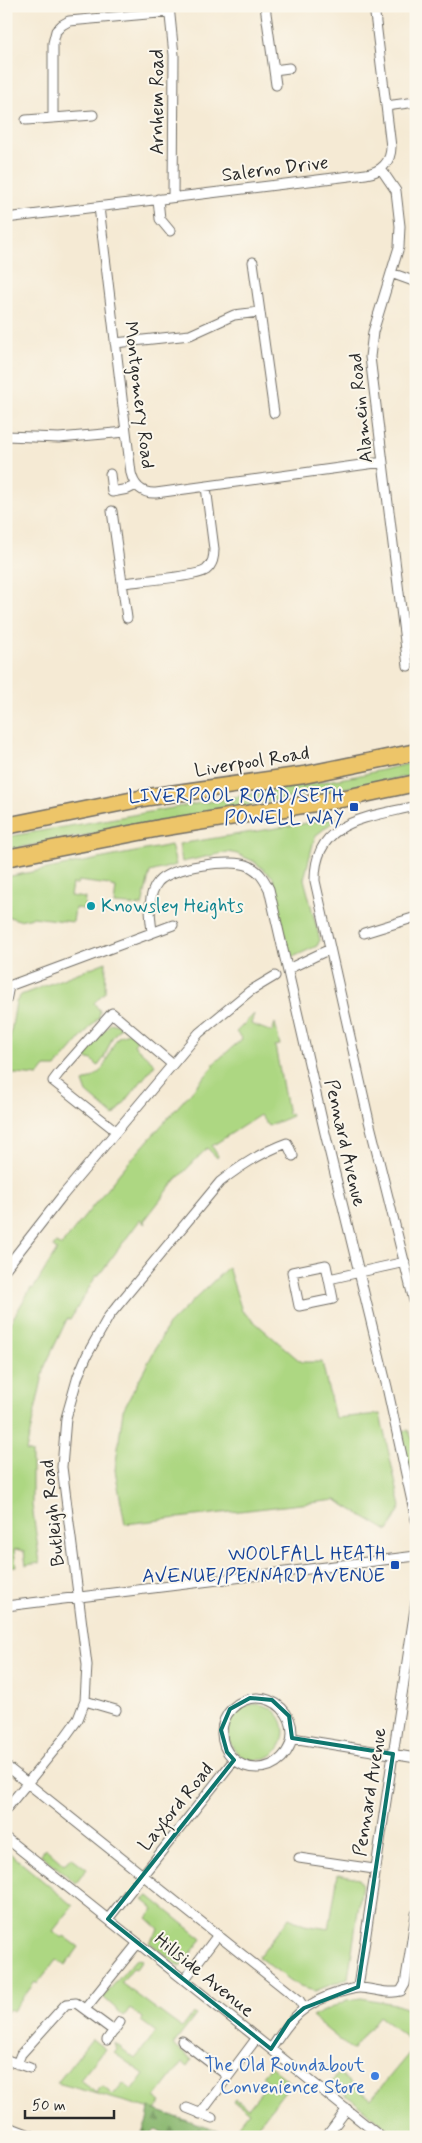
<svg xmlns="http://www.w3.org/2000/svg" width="422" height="2143" viewBox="0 0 422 2143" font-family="Mynerve,sans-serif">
<defs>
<pattern id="forest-firs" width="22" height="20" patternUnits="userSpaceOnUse" patternTransform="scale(1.25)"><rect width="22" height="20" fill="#8ab870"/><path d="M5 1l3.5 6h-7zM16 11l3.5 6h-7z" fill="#71965c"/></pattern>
</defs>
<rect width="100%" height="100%" fill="#fbf7ec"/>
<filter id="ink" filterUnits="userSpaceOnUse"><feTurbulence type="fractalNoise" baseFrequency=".02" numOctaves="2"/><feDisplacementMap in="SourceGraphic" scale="10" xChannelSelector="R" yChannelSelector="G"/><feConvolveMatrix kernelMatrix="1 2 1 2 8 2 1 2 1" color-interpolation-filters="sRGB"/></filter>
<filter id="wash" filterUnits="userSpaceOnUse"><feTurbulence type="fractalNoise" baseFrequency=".0096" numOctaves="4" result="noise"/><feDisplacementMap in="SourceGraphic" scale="20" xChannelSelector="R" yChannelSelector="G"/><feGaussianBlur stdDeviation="1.12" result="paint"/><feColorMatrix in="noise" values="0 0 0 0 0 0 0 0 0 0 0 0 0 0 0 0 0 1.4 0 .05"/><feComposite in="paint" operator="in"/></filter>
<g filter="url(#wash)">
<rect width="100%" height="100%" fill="#f5ead4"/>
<!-- grass -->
<path fill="#add782" stroke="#6c8156" d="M416,762V775L6,850V837L356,776Z
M338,818L315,836L304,879L320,940L317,946L293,957L288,952L273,877L253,861L237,854L228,852L182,862L179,844Z
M171,845L176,865L150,872L142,906L114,904L116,888L111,887L110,885L78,881L77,884H72L70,896L85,898L84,909L75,908L73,922L33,917L19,920L6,916V877Z
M106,962L105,992L94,1003L100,1011L99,1017L56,1067H45L38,1076L6,1073V1062L16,1002L21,995Z
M254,1014L251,1024L272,1032L275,1023L280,1045L275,1046L288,1114L291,1113L292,1116L268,1126L260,1115L212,1146L218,1156L217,1158L207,1148L175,1181L144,1221L145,1224L140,1220L99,1275L96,1276L70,1320L67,1319L45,1366L26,1451L32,1453V1505L40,1563L26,1565L24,1551L15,1549L14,1550L16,1566L6,1567V1330L31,1288L33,1289L57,1250L53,1247L56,1243L61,1246L122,1170L214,1066L212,1065L242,1039L236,1032Z
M111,1023L121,1026L112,1038L104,1058L98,1066L92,1060L86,1058L85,1051Z
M130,1032L137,1040L134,1045L155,1064L114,1116L87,1093L83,1082C109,1073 105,1056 118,1037Z
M228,1267L242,1311L301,1362H322L335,1418L380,1414L401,1507L388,1531L336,1500L125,1524L115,1470L123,1410L168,1325Z
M408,1430L414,1442L412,1451L416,1456V1497L398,1431Z
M228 1732a28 28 0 1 1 56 0a28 28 0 1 1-56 0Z
M45,1848L64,1865L71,1857L87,1869L76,1883L40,1854Z
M6,1850L73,1906L53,1931L62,1938L64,1936L79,1947L65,1966L56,1959L37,1984L35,1982L13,2011L10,2009L6,2013Z
M338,1874L359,1878L362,1884L348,1978L315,1991L300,1987L258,1957L289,1918L304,1925L329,1929Z
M149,1896L202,1939L180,1967L149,1942L159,1929L147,1918L154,1909L143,1900Z
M136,1959L143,1960L136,1969L133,1968L121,1983L182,2028L194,2013L196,2015L173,2045L192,2060L188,2066L183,2062L155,2098L161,2102L155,2110L57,2083L92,2039L105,2049L80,2080L96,2093L102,2086L113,2095L123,2083L132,2090L144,2074L114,2053L117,2050L115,2043L135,2059L156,2032L141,2021L142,2018L130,2008L124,2016L103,1997Z
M361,1998L395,2004L412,2011L416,2008V2137H399L331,2083L339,2073L371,2099L416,2045L379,2016L352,2050L312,2017L347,2000Z
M270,2066L291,2083L249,2137H239L233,2132L249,2112L234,2101L236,2099L248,2108L269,2082L262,2076Z"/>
<!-- forest -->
<path fill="url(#forest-firs)" stroke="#5a724e" d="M149,2108L236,2137H193L189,2130L171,2135L155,2130L149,2137H140L147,2121Z"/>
</g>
<g filter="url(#ink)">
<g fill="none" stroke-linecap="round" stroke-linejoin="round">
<defs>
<path id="street" d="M169,6L174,55L173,197
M265,6L276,85
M274,70L289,68
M386,106L416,102
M53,118V43L56,31L62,25L69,21L170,12
M26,120L93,115
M381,169L396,191L400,226L399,247L373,332L370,357L408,666
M158,199L160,219L170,231
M99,207L131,473C134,486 143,494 156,493L383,462
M6,218L366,174C381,172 391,162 391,147L374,6
M253,262L274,413
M391,273L416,282
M115,343L190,335L234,315L259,312
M6,436L59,438L126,432
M110,474L112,492L128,489L136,485
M112,511L127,618
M122,583C138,581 196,577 206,570C213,564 214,557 214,549L206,487
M416,806C368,818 314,819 315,881L369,1121L416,1309
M152,931C150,916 147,895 158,882C170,867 232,858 249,866C259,871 264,879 269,889L325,1133L387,1387L416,1520
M364,933L416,917
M288,969L330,949
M6,1001L9,986L173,925
M116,1131L53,1081L59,1073L112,1013L172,1064
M326,1265L333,1299L299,1306L292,1272Z
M6,1268L63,1195L199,1033L250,991L275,976
M329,1279L405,1262
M6,1606L416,1556
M222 1733a35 35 0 1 1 70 0a35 35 0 1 1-70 0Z
M85,1701L116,1710
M292,1738L416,1758
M6,1766L299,2000L304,2008
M6,1809L65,1737L78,1719L85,1701L87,1665L62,1467L66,1418L78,1376L87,1355L109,1316L220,1182C240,1166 262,1152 287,1143L293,1156
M6,1838L381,2137
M299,1858L374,1869
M108,1919L234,1760
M184,1980L218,1935
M358,1987L416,1602
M85,2009L138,1943
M107,2040L120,2022
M182,2041L228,2076
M271,2049C291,2018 303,2003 340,1992C346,1991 353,1988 359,1988C373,1988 387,1995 401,1991L405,1984L416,1914
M7,2060L30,2068
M17,2064L21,2054L66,2004L76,2003L114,2031
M187,2108L212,2118
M200,2114L256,2039
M6,2126L35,2137
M326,2137L347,2109"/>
<path id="highway" d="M6,826L149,797L304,775L416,752
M6,858L160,828L346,798L416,783"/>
</defs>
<!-- street casing -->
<use href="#street" stroke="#726e66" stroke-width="11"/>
<!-- highway casing -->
<use href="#highway" stroke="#726e66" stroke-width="19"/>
<!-- street -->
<use href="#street" stroke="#fff" stroke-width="9"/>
<!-- highway -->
<use href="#highway" stroke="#edc569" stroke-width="16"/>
</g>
</g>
<!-- marked area -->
<path fill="none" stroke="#0f766e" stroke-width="4" stroke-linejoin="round" d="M250,1698L272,1700L289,1716L292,1738L393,1754L358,1987L304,2008L289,2021L271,2049L108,1919L234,1760L227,1752L221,1730L230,1709Z"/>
<!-- markers -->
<g fill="#1a4fb4" stroke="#fbf7ec" stroke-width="2">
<rect x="349" y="802" width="10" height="10" rx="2.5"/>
<rect x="390" y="1560" width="10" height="10" rx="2.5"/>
</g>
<circle fill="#0f9aa8" stroke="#fbf7ec" stroke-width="2" cx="91" cy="906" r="5"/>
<circle fill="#3f7fe0" stroke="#fbf7ec" stroke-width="2" cx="375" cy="2076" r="5"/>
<g text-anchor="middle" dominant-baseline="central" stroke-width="4" stroke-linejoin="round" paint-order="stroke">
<!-- street labels -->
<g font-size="19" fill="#2b2b2b" stroke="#fbf7ec">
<text transform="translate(157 102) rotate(-90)">Arnhem Road</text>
<text transform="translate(275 169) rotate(-7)">Salerno Drive</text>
<text transform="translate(139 395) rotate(83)">Montgomery Road</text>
<text transform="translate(361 408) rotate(-96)">Alamein Road</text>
<text transform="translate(252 762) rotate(-9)">Liverpool Road</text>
<text transform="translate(345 1143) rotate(77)">Pennard Avenue</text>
<text transform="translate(53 1513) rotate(-96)">Butleigh Road</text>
<text transform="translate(370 1792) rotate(-81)">Pennard Avenue</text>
<text transform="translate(176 1807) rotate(-51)">Layford Road</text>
<text transform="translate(204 1975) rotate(39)">Hillside Avenue</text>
</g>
<!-- transit labels -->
<g font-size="19" fill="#164399" stroke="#fbf7ec" text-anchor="end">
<text x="344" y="796">LIVERPOOL ROAD/SETH<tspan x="344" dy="22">POWELL WAY</tspan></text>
<text x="385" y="1554">WOOLFALL HEATH<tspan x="385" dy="22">AVENUE/PENNARD AVENUE</tspan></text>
</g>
<!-- culture labels -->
<g font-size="19" fill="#0d838f" stroke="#fbf7ec" text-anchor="start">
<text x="101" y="906">Knowsley Heights</text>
</g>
<!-- shop labels -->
<g font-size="19" fill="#366cbe" stroke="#fbf7ec" text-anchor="end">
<text x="365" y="2065">The Old Roundabout<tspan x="365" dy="22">Convenience Store</tspan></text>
</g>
</g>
<!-- margin -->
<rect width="422" height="2143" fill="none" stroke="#fbf7ec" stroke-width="25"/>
<!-- scale -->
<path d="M25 2110v8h89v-8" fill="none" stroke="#2b2b2b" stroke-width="2.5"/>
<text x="32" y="2110" font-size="15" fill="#2b2b2b" stroke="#fbf7ec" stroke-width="4" paint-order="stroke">50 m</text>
</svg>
